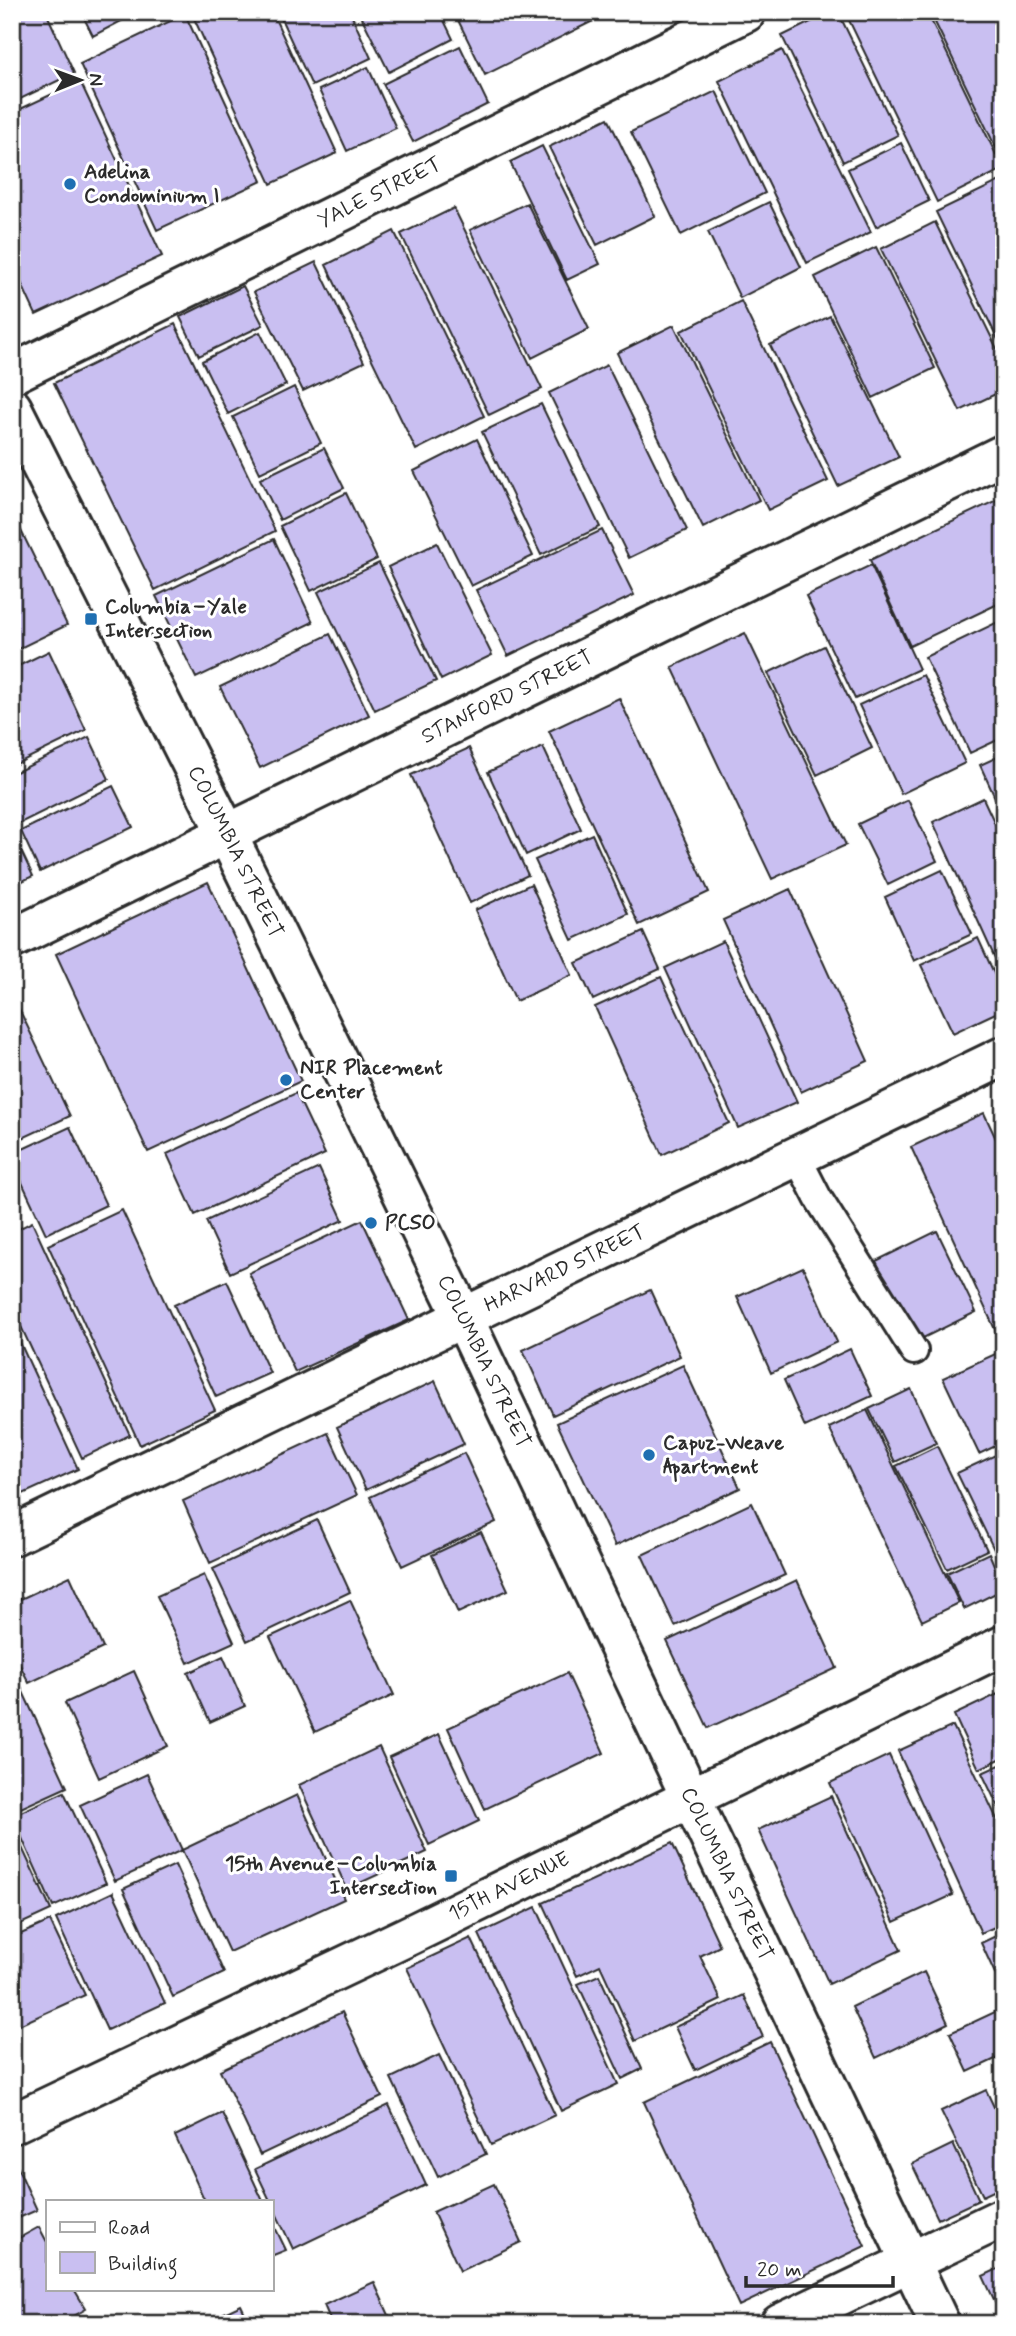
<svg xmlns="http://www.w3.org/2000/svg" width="1016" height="2336" viewBox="0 0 1016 2336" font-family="Mynerve,sans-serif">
<rect width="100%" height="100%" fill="#fff"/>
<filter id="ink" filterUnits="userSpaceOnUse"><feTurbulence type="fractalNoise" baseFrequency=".0143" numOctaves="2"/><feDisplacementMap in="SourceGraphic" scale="14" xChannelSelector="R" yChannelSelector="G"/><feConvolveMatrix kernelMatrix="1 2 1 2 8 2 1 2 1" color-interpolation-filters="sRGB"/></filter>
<g filter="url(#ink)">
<!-- building -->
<path fill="#c9bff1" stroke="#2b2b2b" stroke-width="2" d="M12,12H46L74,73L12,103Z
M81,12H124L127,18L93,36Z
M191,12H272L337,153L271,184Z
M278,12H350L371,58L312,86Z
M359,12H440L453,39L389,72Z
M454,12H611L485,75Z
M831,12H838L898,135L843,162L782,36Z
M845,12H927L1003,169L937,202Z
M930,12H1004V152L999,154Z
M185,14L262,181L157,230L80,64Z
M460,46L488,104L413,142L383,84Z
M782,50L871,232L807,263L719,81Z
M368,67L396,128L347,151L319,90Z
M80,81L162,256L36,315L12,263V113Z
M716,91L765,193L681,235L631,132Z
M608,118L655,216L597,245L549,147Z
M901,143L929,201L876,227L848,169Z
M542,146L600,264L567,280L510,162Z
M1004,179V352L936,212Z
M769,202L801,267L740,298L708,232Z
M527,203L589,329L532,358L470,230Z
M454,208L542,389L489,415L401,234Z
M935,222L1004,363V390L960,411L881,249Z
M394,231L484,416L416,450L326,265Z
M876,247L935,368L873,398L815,277Z
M316,262L364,362L303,391L254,292Z
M243,286L263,325L199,356L180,317Z
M741,301L828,481L768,510L681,331Z
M830,316L899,457L838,486L770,345Z
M175,324L275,531L155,590L54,383Z
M674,325L759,500L703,528L617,353Z
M260,332L286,385L228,414L202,361Z
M607,365L687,530L629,558L549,393Z
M294,387L321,443L260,473L233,417Z
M541,404L600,527L541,555L482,432Z
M477,439L533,556L471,586L414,471Z
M324,448L344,488L280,520L260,479Z
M346,493L377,559L311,591L280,526Z
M1003,497L1004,601L910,646L870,560Z
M12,512L67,625L12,652Z
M602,530L634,595L508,656L476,590Z
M274,539L313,622L196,678L156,596Z
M437,543L492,655L441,680L388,567Z
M379,563L436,681L375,710L318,592Z
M871,565L919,669L855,699L806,596Z
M1004,619V737L970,753L925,657Z
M745,633L846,845L772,879L672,667Z
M330,634L369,715L260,768L220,687Z
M824,646L872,748L817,775L768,673Z
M49,651L86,730L12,766V669Z
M923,675L965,763L901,794L859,705Z
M619,698L709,892L639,925L549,731Z
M89,737L109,779L18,824L12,813V774Z
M543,747L581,829L526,855L488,772Z
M469,748L528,875L470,903L411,775Z
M1004,754V817L980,765Z
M113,786L133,827L40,872L21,831Z
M983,798L1004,843V978L933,822Z
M908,800L937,861L888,885L858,824Z
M12,832L33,876L12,886Z
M592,834L628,914L572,940L535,860Z
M942,870L972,934L914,961L885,897Z
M208,882L301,1081L148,1152L56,954Z
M531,884L572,975L516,1001L475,910Z
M790,889L868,1061L801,1092L723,920Z
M643,932L660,969L593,1000L576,963Z
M978,938L1004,995V1009L953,1033L921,965Z
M723,941L797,1102L738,1128L665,968Z
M661,977L729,1123L662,1155L595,1007Z
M12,994L70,1116L12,1143Z
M296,1093L325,1154L195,1215L167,1154Z
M984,1113L1004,1156V1333L998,1336L911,1147Z
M70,1127L106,1205L46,1234L12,1161V1154Z
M319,1168L343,1220L230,1273L206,1221Z
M122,1210L215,1410L140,1445L48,1245Z
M362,1220L409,1320L295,1372L249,1273Z
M32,1222L130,1435L82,1458L12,1307V1232Z
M937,1231L976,1312L915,1342L876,1261Z
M803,1267L837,1342L771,1373L737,1297Z
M227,1281L270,1373L216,1397L174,1305Z
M650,1290L680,1356L553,1415L523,1350Z
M12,1325L78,1469L12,1499Z
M850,1349L872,1396L805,1427L784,1380Z
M1004,1350V1442L979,1454L943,1378Z
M683,1365L740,1488L615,1546L557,1423Z
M435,1381L464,1444L366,1490L337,1427Z
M911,1389L936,1443L895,1462L869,1409Z
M867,1410L959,1603L922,1621L829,1428Z
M328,1433L357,1495L210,1563L183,1501Z
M937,1446L987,1550L947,1569L896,1466Z
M1004,1451V1560L1000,1562L957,1473Z
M464,1453L496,1522L402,1566L370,1497Z
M752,1503L785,1575L675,1626L642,1555Z
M317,1520L350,1592L247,1641L213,1569Z
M481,1532L508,1590L458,1613L432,1555Z
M989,1553L1004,1589L964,1609L947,1573Z
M204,1575L234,1642L188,1663L157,1596Z
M70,1576L103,1648L29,1683L12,1649V1603Z
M797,1580L837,1668L708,1728L667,1641Z
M350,1600L394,1695L315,1732L270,1637Z
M223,1656L245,1706L210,1722L188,1673Z
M12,1668L67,1787L12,1812Z
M134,1671L168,1746L99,1778L65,1703Z
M567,1673L604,1753L485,1809L448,1728Z
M1004,1691V1757L979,1769L954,1715Z
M953,1726L1004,1834V1923L981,1933L898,1751Z
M439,1734L479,1821L429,1845L389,1757Z
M379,1747L427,1852L347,1889L299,1785Z
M889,1755L953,1895L894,1922L830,1783Z
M1004,1763V1819L982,1773Z
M147,1774L182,1850L115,1881L80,1805Z
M64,1792L106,1883L53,1907L12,1816Z
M297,1795L344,1899L229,1952L182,1850Z
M831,1796L901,1950L829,1984L758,1830Z
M12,1826L51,1910L12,1928Z
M672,1843L720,1946L700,1956L721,2000L635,2041L600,1965L577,1976L543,1903Z
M175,1865L224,1973L173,1997L123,1889Z
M113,1892L165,2003L107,2030L56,1919Z
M536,1907L618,2084L561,2111L479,1934Z
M50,1921L85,1995L17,2026L12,2017V1938Z
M1004,1932V1993L981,1943Z
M471,1938L555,2115L491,2145L407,1968Z
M924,1972L948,2023L876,2058L852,2007Z
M599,1975L642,2069L622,2079L578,1984Z
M744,1995L763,2037L695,2070L675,2027Z
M997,2011L1004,2024V2055L968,2072L950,2033Z
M342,2012L382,2097L260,2155L220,2070Z
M770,2042L865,2246L739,2306L644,2102Z
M439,2055L486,2154L438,2177L391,2078Z
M986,2090L1004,2128V2186L983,2196L941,2111Z
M389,2105L426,2185L293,2249L255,2169Z
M222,2113L263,2201H205L175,2136Z
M953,2144L979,2200L938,2219L912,2164Z
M12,2155L37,2210L12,2221Z
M494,2184L521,2242L460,2271L433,2212Z
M271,2219L286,2250L271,2256Z
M39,2227L47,2242V2289H74L86,2309L60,2324H12V2242Z
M1004,2266V2321L983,2276Z
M374,2282L393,2324H332L324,2305Z
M241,2305L250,2324H201Z"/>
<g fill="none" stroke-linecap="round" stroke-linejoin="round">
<defs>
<path id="lane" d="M797,1157L818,1198L914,1351"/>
<g id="street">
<path id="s1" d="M12,408L227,834L464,1319L940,2324"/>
<path id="s2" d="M12,939L1004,454"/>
<path id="s3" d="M12,1536L1004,1056"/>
<path d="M780,2324L1004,2217"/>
</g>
<g id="secondary">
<path id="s4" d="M12,374L746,12"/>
<path id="s5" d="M12,2124L408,1936L1004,1645"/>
</g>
</defs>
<!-- lane casing -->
<use href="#lane" stroke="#2b2b2b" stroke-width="32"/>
<!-- street casing -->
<use href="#street" stroke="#2b2b2b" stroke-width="44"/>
<!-- secondary casing -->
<use href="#secondary" stroke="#2b2b2b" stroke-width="44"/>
<!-- lane -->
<use href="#lane" stroke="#fff" stroke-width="26"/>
<!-- street -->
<use href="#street" stroke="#fff" stroke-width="38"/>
<!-- secondary -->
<use href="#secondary" stroke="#fff" stroke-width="38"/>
</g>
</g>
<!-- markers -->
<g fill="#1f6fb2" stroke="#fff" stroke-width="2.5">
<circle cx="70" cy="184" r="7"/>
<rect x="84" y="612" width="14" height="14" rx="3.5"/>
<circle cx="286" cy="1080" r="7"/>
<circle cx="371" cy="1223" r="7"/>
<circle cx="649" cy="1455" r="7"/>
<rect x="444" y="1869" width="14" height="14" rx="3.5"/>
</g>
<g text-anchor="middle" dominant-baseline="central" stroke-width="6" stroke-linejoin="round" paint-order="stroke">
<!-- poi labels -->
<g font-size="21" font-weight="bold" fill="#2b2b2b" stroke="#fff" text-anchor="start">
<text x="84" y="172">Adelina<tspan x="84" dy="24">Condominium I</tspan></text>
<text x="105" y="607">Columbia–Yale<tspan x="105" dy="24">Intersection</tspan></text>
<text x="300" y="1068">NIR Placement<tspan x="300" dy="24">Center</tspan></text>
<text x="385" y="1223">PCSO</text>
<text x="663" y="1443">Capuz-Weave<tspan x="663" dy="24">Apartment</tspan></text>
<text x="437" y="1864" text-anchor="end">15th Avenue–Columbia<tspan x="437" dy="24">Intersection</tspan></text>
</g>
<!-- street labels -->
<g font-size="21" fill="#2b2b2b" stroke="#fff">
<text stroke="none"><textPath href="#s4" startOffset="410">YALE STREET</textPath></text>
<text stroke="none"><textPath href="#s2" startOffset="551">STANFORD STREET</textPath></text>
<text stroke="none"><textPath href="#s1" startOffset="497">COLUMBIA STREET</textPath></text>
<text stroke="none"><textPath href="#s3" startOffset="614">HARVARD STREET</textPath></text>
<text stroke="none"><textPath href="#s1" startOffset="1064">COLUMBIA STREET</textPath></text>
<text stroke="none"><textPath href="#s1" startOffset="1631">COLUMBIA STREET</textPath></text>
<text stroke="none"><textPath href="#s5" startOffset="551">15TH AVENUE</textPath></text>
</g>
</g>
<!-- margin -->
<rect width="1016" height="2336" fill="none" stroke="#fff" stroke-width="42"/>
<rect x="21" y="21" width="974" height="2294" fill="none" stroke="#2b2b2b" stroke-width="2.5" filter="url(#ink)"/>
<!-- legend -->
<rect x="46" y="2200" width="228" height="91" fill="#ffffff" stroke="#aaaaaa" stroke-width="2"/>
<rect x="60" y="2222" width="35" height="10" fill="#ffffff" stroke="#aaaaaa" stroke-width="2"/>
<text x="108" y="2234" font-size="21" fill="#2b2b2b">Road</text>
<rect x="60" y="2252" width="35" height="21" fill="#c9bff1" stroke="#aaaaaa" stroke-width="2"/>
<text x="108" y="2270" font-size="21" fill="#2b2b2b">Building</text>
<!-- north arrow -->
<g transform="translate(80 80) rotate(89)" stroke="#ffffff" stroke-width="5" paint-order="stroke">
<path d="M0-5L12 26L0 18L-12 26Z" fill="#2b2b2b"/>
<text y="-10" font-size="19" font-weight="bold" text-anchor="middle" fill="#2b2b2b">N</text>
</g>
<!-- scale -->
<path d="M746 2276v10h147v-10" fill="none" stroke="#2b2b2b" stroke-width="3.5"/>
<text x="757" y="2276" font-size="21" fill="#2b2b2b" stroke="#ffffff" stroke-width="5" paint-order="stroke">20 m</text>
</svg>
